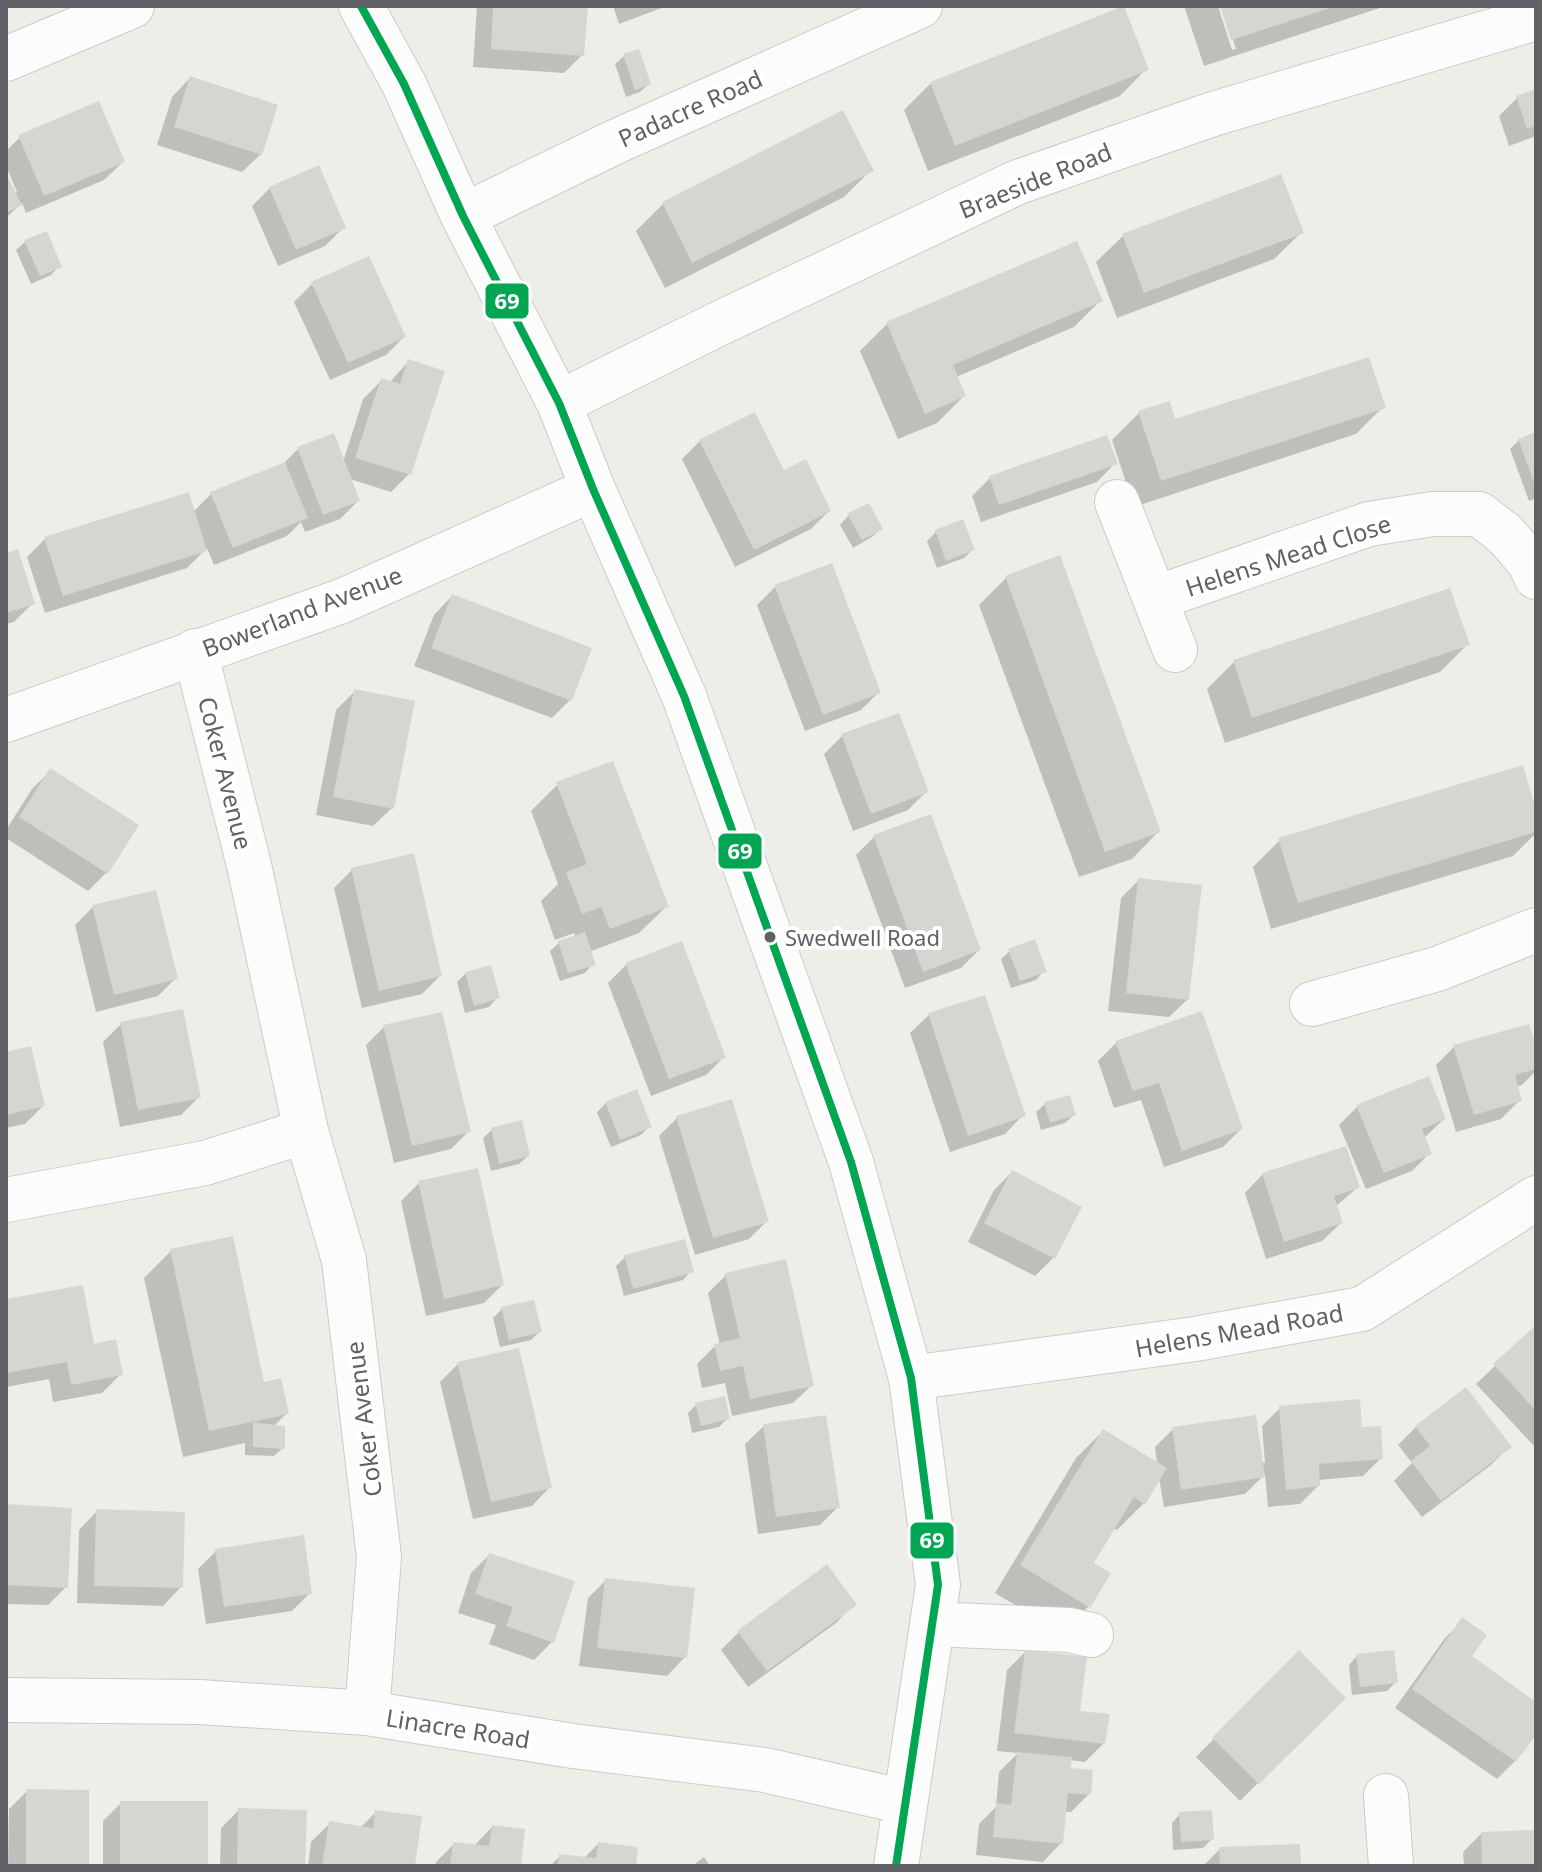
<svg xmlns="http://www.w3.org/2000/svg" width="1542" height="1872" viewBox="0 0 1542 1872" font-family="'Noto Sans',sans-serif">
<rect width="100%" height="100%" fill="#eeeee9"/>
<!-- shadow -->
<path fill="#0003" d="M477,6H586L582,55L564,73L473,67Z
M613,6H667L619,24Z
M1184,6H1218L1232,50L1236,49L1222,6H1386L1204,66Z
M624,56L649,84L640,92L626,97L615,64Z
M1146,69L1120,96L928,171L904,110L931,83Z
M190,78L261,154L242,172L157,145L172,97Z
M1536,91V136L1509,146L1499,116L1517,98Z
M842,113L871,170L844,197L665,288L636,231L663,204Z
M20,137L123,162L104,180L26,213L22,203L6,218V178L14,194L17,192L6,166V151Z
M270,188L343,228L325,246L278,266L252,206Z
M1301,233L1274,259L1117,318L1096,262L1123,236Z
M25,242L59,266L51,275L31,284L16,250Z
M312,284L404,337L386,355L330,380L294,302Z
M1101,300L1074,327L956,377L964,396L937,423L898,439L860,351L887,324Z
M409,361V474L391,492L350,479L358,501L340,519L305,532L301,522L287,536L214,565L207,548L187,568L45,613L27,557L45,539L193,512L211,494L281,466L298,449L343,462L363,399L382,380L389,383Z
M1383,407L1356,434L1134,507L1112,440L1139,413L1174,422Z
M1536,435V498L1529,501L1510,449L1519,440Z
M700,441L783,473L829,511L811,529L735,567L682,459Z
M1115,463L1097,482L981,522L972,496L990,478Z
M848,516L881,528L872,537L853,548L840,525Z
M962,522L973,549L964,558L937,568L927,541L936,532Z
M6,555L32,604L14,622L6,624Z
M1006,578L1158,832L1132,859L1079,877L979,605Z
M775,587L879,692L861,710L805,731L757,605Z
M452,596L570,700L552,718L414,666L434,615Z
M1467,645L1440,672L1225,743L1207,689L1234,662Z
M354,692L392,808L373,826L316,815L336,710Z
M842,736L927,791L908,810L853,831L824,754Z
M50,771L106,873L88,891L6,838V830L32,789Z
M558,784L666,907L639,933L589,952L593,964L585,973L560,981L550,951L559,943L576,937L574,933L555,940L541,901L558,884L531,811Z
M1536,817V833L1513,856L1271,929L1253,867L1280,840Z
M874,837L979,950L961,968L905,988L856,855Z
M352,870L440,976L422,994L362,1008L334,888Z
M1139,880L1188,999L1169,1017L1108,1011L1121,898Z
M93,907L176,978L158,996L96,1012L75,925Z
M1010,951L1044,971L1036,980L1011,988L1001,959Z
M626,965L724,1057L706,1075L651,1096L608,983Z
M466,973L497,998L489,1007L465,1013L457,982Z
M984,997L1023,1115L1005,1134L950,1152L910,1033L929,1015Z
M121,1024L199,1097L181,1115L120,1127L103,1042Z
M384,1027L469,1131L451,1149L394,1163L366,1045Z
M1116,1043L1241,1129L1223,1147L1164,1167L1141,1100L1114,1108L1098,1061Z
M1454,1047L1536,1054V1071L1522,1085L1516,1087L1520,1100L1501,1119L1456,1132L1436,1065Z
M6,1054L43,1106L25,1124L6,1128Z
M606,1103L650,1126L641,1135L611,1147L597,1112Z
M1045,1104L1074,1115L1065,1123L1041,1130L1036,1112Z
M1357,1107L1444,1119L1424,1138L1430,1153L1412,1171L1366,1189L1339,1125Z
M677,1118L767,1221L749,1239L695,1255L659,1136Z
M492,1130L528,1156L519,1164L491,1171L483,1138Z
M1012,1172L1080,1207L1053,1258L1035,1276L968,1242L994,1190Z
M1263,1174L1358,1187L1335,1207L1341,1223L1322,1241L1266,1259L1245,1193Z
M419,1183L502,1285L484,1303L426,1316L401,1201Z
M171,1251L263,1384L287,1413L274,1426L283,1448L274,1456L245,1455V1443L183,1457L144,1278Z
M625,1257L691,1271L683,1280L624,1296L616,1266Z
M726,1275L812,1385L793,1403L732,1416L725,1383L702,1388L697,1364L715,1346L720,1345L708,1293Z
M6,1301L92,1346L120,1375L102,1393L53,1402L49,1379L6,1387Z
M502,1309L540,1331L531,1340L500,1347L493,1318Z
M1536,1327V1448L1476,1384Z
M458,1364L550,1487L532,1506L473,1519L440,1382Z
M696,1405L728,1418L719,1427L692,1433L688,1413Z
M1280,1408L1360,1429L1381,1458L1363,1476L1318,1480V1486L1300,1504L1268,1507L1265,1474L1245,1494L1164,1507L1159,1478L1144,1503L1117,1530L1113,1528L1091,1564L1088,1607L1062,1633L995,1593L1076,1458L1103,1431L1157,1464L1155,1447L1173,1429L1265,1463L1262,1426Z
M764,1426L838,1507L820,1525L758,1534L745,1444Z
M1416,1427L1509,1447L1491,1465L1422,1517L1394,1481L1412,1463L1398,1445Z
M6,1506L66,1587L48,1605L6,1604Z
M97,1511L181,1587L163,1606L77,1603L79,1530Z
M216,1551L310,1593L292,1611L206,1624L198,1569Z
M489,1555L553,1641L534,1660L489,1644L496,1625L458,1613L471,1573Z
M606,1580L685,1657L667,1676L579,1666L588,1598Z
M854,1604L836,1623L748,1687L721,1650L739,1632Z
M1463,1620L1469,1656L1536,1704V1731L1515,1761L1497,1779L1395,1708L1445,1638Z
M1025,1652L1104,1743L1085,1762L1070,1760L1069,1770L1089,1794L1071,1812H1064L1061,1843L1043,1862L976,1855L979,1824L996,1807L999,1772L1018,1753L997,1751L1007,1670Z
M1299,1653L1343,1698L1240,1801L1196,1757Z
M1357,1656L1396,1682L1387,1691L1352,1695L1349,1665Z
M27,1791L86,1866H8L9,1809Z
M121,1803L206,1866H103V1821Z
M239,1810L303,1866H220L221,1828Z
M376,1812L413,1866H308L311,1842L329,1824L360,1828Z
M1180,1814L1212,1839L1203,1848L1173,1850L1172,1823Z
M492,1827L518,1866H435L436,1862L454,1844L474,1846Z
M1536,1832V1866H1464L1463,1852L1481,1834Z
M598,1844L634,1866H550L560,1856L584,1858Z
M1220,1849L1299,1866H1203Z
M704,1857L710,1866H692Z"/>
<!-- building -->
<path fill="#d5d5d2" d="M493,6H588L584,56L491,49Z
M1124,6L1149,70L955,146L930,82Z
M1220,6H1333V7L1231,40Z
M639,49L651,84L635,90L623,54Z
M190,76L278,105L262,155L174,127Z
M1536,89V126L1527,129L1516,96Z
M99,101L125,162L44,196L18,135Z
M843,110L874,171L692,263L662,202Z
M319,165L346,228L296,250L269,187Z
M6,174L22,205L6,213Z
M1281,174L1304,233L1144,293L1122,234Z
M47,231L62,267L40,276L24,240Z
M1077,241L1103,301L953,365L966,396L925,414L886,322Z
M369,256L406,337L348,363L311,282Z
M1369,357L1386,408L1161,481L1138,411L1170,401L1175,419Z
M408,359L445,371L411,475L355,458L381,378L400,384Z
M755,412L784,470L806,459L831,511L754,550L699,440Z
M1536,432V488L1518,439Z
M334,433L360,501L323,515L297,447Z
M1107,435L1118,464L999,505L989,476Z
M285,462L308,518L233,548L210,492Z
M189,492L207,551L63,596L44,537Z
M869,503L883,529L862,540L847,514Z
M963,519L975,550L946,561L935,530Z
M18,549L35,604L6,613V553Z
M1060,555L1161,832L1105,852L1005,576Z
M832,563L881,693L823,715L774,585Z
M1450,588L1470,645L1252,718L1233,660Z
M452,594L592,648L572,701L431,648Z
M354,689L415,701L394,809L333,797Z
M899,713L929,792L871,814L841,734Z
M613,761L669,907L610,929L601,907L582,914L566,872L587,864L556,782Z
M1523,765L1536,810V832L1298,903L1278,838Z
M50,768L139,825L108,874L19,817Z
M931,814L981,950L923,972L873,835Z
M414,853L442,976L379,991L351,868Z
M1138,878L1202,885L1189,1000L1126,993Z
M156,890L178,979L114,995L92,905Z
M585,932L596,965L568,973L558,941Z
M1035,939L1047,972L1020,981L1008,949Z
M682,941L726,1058L669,1079L625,963Z
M491,965L500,998L474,1006L465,972Z
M985,995L1026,1116L968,1136L928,1013Z
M183,1009L201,1098L138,1110L120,1022Z
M1202,1011L1243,1129L1182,1151L1159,1083L1133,1091L1115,1041Z
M442,1012L471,1132L412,1146L383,1025Z
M1529,1024L1536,1047V1069L1515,1075L1522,1101L1474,1115L1453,1045Z
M31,1046L45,1106L6,1115V1052Z
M1429,1076L1446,1119L1422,1129L1432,1154L1384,1173L1356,1105Z
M637,1089L652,1127L620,1140L605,1102Z
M1070,1095L1076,1115L1050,1123L1044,1102Z
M732,1099L769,1222L713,1238L676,1116Z
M522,1120L530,1156L499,1164L491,1128Z
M1346,1146L1360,1188L1334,1196L1343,1223L1284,1242L1262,1173Z
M478,1168L504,1285L444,1299L418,1181Z
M1012,1170L1082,1207L1055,1259L984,1223Z
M233,1236L264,1382L281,1378L289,1414L209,1431L170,1249Z
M685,1239L694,1272L633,1289L624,1255Z
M786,1259L814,1386L750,1399L743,1366L720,1371L714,1344L740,1338L725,1273Z
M83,1285L94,1344L116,1339L123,1375L71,1385L67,1362L6,1373V1299Z
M534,1300L542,1332L509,1340L501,1307Z
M1536,1325V1411L1493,1364Z
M519,1348L552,1488L491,1502L457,1362Z
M1466,1387L1512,1447L1441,1501L1411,1461L1430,1446L1415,1426Z
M725,1396L730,1419L701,1426L695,1403Z
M1360,1399L1362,1427L1381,1426L1383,1459L1319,1464L1320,1486L1286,1490L1279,1406Z
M826,1415L840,1508L776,1517L763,1424Z
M1256,1415L1265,1477L1181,1490L1172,1427Z
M253,1422L285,1426V1449L253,1447Z
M1103,1429L1167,1468L1145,1505L1134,1497L1094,1563L1111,1573L1090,1608L1020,1565Z
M6,1504L72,1508L68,1588L6,1585Z
M96,1509L185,1512L183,1588L94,1586Z
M304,1535L312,1594L224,1607L215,1549Z
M489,1553L575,1581L554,1643L506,1626L513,1607L475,1594Z
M827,1564L857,1605L767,1671L737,1631Z
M605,1578L695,1588L687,1658L597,1648Z
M1462,1617L1487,1635L1472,1656L1536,1702V1735L1516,1762L1412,1689Z
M1025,1650L1087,1657L1080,1711L1110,1714L1105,1744L1014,1733Z
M1299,1650L1346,1698L1259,1784L1212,1738Z
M1394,1650L1398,1683L1360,1687L1356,1654Z
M1017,1752L1072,1757L1071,1768L1093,1770L1091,1795L1068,1793L1063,1844L993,1837L996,1803L1011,1805Z
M26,1789L89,1790V1866H26Z
M120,1801H208V1866H120Z
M238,1808L307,1810L305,1866H237Z
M375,1810L422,1816L415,1866H322L329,1821L373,1828Z
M1212,1810L1214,1840L1181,1842L1179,1812Z
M492,1825L525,1829L521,1866H450L453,1842L489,1846Z
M1536,1830V1866H1482L1481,1832Z
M598,1842L638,1847L636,1866H558L559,1854L596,1858Z
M1300,1844L1301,1866H1220L1219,1847Z"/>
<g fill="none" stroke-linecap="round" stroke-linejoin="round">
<defs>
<path id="minor" d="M361,6L404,84L463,216L559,403L593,489L684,696L851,1162L911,1378L938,1585L896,1866
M6,59L132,6
M463,216L617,141L920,6
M559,403L718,324L1018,182L1213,114L1536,18
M1117,502L1175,650
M1156,598L1369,524L1433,514H1479L1505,534L1530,563L1536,577
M195,651L249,865L306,1131L344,1260L379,1557L367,1713
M6,720L342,601L593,489
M1312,1004L1437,969L1536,930
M6,1200L205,1163L306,1131
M911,1378L1195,1339L1362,1309L1536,1198
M932,1624L1069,1630L1091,1635
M6,1700L200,1702L367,1713L573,1746L765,1770L905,1802
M1386,1796L1391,1866"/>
</defs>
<!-- minor casing -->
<use href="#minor" stroke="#cbcbc9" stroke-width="46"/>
<!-- minor -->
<use href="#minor" stroke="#fcfcfc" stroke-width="44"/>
<defs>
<path id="bus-1" d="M361,6L404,84L463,216L559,403L593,489L684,696L851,1162L911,1378L938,1585L896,1866"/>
</defs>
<!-- bus-1 casing -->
<use href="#bus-1" stroke="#fff" stroke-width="14"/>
<!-- bus-1 -->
<use href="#bus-1" stroke="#00a651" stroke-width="8"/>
</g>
<!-- markers -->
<circle fill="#5f6167" stroke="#fff" stroke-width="3" cx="770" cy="937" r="7"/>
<g text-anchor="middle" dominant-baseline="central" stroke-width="8" stroke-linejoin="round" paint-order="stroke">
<!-- bus labels -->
<g font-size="22" fill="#5f6167" stroke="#fff" text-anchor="start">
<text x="785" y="937">Swedwell Road</text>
</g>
<!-- street labels -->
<g font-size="24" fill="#5f6167" stroke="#fff">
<text transform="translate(690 108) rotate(-24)">Padacre Road</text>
<text transform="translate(1035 180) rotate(-22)">Braeside Road</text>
<text transform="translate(1288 555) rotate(-18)">Helens Mead Close</text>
<text transform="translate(302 611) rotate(-21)">Bowerland Avenue</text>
<text transform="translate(226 773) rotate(76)">Coker Avenue</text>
<text transform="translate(1239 1330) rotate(-10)">Helens Mead Road</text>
<text transform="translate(363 1419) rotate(-97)">Coker Avenue</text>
<text transform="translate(458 1728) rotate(9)">Linacre Road</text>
</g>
</g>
<g stroke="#fff" stroke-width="3">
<rect x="484" y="282" width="46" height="38" rx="8" fill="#00a651"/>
<rect x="717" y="832" width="46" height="38" rx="8" fill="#00a651"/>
<rect x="909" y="1521" width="46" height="39" rx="8" fill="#00a651"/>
</g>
<g font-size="22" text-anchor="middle" font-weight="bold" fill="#fff">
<text x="507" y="309">69</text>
<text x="740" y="859">69</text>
<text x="932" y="1548">69</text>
</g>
<!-- border -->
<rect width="1542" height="1872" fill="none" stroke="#5f6167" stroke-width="16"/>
</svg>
